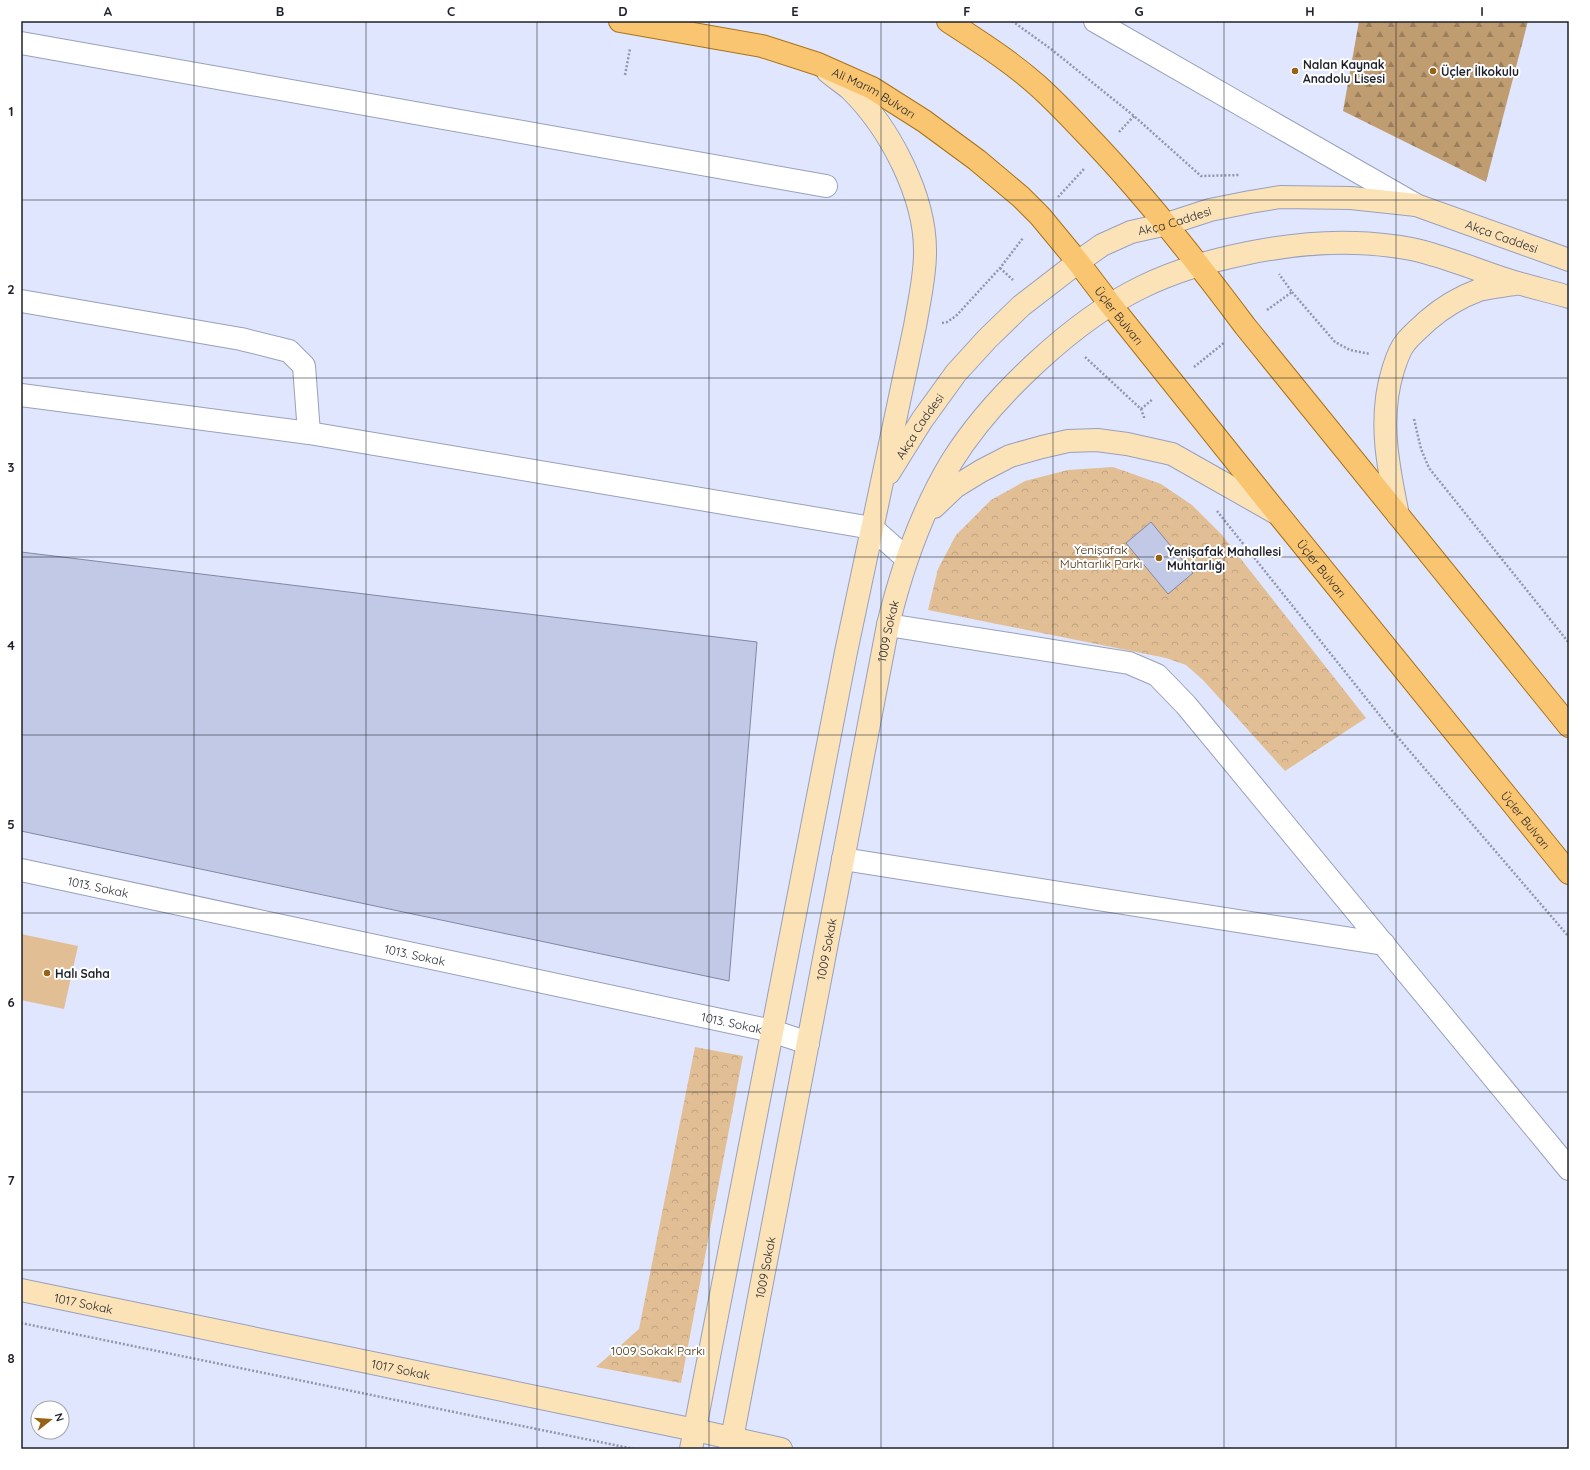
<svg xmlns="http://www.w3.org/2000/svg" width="1590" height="1470" viewBox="0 0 1590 1470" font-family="Quicksand,sans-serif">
<defs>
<pattern id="forest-firs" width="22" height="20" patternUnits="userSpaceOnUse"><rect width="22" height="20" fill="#c09c71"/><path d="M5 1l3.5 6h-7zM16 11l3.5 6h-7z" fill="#9b7f5d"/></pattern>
<pattern id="park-crowns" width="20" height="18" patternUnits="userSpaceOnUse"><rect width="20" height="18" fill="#e2be95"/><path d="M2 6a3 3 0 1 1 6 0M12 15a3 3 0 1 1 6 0" fill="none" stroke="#c1a381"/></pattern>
</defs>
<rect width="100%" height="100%" fill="#dfe6fd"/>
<!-- forest -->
<path fill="url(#forest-firs)" d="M1359,21H1528L1486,182L1343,111Z"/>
<!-- park -->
<path fill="url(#park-crowns)" d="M1113,467L1161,484L1192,505L1222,535L1366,718L1285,771L1203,680L1186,665L1166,658L928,610L938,569L956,535L991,500L1025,481L1068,470Z
M695,1047L743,1056L681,1383L596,1367L639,1329Z"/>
<!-- garden -->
<path fill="#e2be95" d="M21,934L78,946L64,1009L21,1000Z"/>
<!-- building -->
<path fill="#c1c9e6" stroke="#8188a2" d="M1151,522L1193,573L1168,594L1126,543Z
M21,552L757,642L729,981L21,831Z"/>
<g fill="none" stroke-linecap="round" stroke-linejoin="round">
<defs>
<g id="street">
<path d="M1095,21L1416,205"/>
<path d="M21,43L826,186"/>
<path d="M21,301L241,339L289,351L304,366L309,433"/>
<path d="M21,395L309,433L872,528L906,558"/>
<path d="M888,625L1129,663L1157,675L1186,705L1569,1169"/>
<path d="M843,859L1384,944"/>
<path id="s1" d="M21,870L772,1031L808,1043"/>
</g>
<g id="secondary">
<path id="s2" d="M889,473L922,420L956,373L987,339L1021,306L1078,262L1102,245L1131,232L1167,224L1210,210L1250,202L1280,197L1351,198L1416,205L1569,260"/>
<path d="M934,507L955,487L981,471L1010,456L1042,447L1068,441L1097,440L1127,444L1172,454L1278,514"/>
<path d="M1398,515C1388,467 1378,418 1393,370C1396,361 1399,350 1405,343C1411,335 1420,328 1427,321C1442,308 1460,297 1479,290C1490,287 1503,286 1515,284"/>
<path id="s3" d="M21,1290L695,1430L781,1449"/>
<path d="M691,1449L846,652L915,326C919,302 925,277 925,253C926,197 890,128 850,89C843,83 835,78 828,72"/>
<path id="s4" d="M730,1449L888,625C902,567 921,512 952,461C992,397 1074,320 1142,287C1198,259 1293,240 1356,243C1382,244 1410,247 1434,255C1462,263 1490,275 1518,283C1535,288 1552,292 1569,297"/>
</g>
<g id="primary">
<path id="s5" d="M620,21L762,46L818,64L872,88L924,121L977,160L1021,197L1040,216L1078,262L1110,304L1278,514L1569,873"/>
<path d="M948,21C978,41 1009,60 1037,85C1054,100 1070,117 1086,134C1144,194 1195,259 1245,326L1569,726"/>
</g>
</defs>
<!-- street casing -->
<use href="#street" stroke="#99a0bc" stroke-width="24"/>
<!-- secondary casing -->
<use href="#secondary" stroke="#99a0bc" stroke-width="24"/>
<!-- primary casing -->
<use href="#primary" stroke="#aa7319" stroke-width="24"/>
<!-- path -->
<path stroke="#9197a8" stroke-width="2.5" stroke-dasharray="2 2" stroke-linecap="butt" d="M1012,21L1051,49L1134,116L1201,176L1240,175
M625,75L630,49
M1119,132L1134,116
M1058,197L1084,169
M1000,268L1013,280
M1292,292L1335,342L1350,350L1370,354
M1267,310L1292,292L1279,274
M942,323L947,322L956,316L1000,268L1023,238
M1085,357L1141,409L1144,417V420
M1194,367L1225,342
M1141,409L1153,399
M1414,419L1421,449L1429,468L1569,643
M1217,511L1389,727L1569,937
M21,1323L634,1449"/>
<!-- street -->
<use href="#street" stroke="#fff" stroke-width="22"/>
<!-- secondary -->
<use href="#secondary" stroke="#fce2b7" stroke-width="22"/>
<!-- primary -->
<use href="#primary" stroke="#f9c570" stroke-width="22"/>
</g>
<!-- grid -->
<path fill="none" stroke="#1e212b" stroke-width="1" stroke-opacity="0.55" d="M194,21V1449M366,21V1449M537,21V1449M709,21V1449M881,21V1449M1053,21V1449M1224,21V1449M1396,21V1449M21,200H1569M21,378H1569M21,557H1569M21,735H1569M21,913H1569M21,1092H1569M21,1270H1569"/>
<!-- markers -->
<g fill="#966216" stroke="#fff" stroke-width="1.5">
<circle cx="1295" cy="71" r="4"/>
<circle cx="1433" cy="71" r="4"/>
<circle cx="1159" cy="558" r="4"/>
<circle cx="47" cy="973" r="4"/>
</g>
<g text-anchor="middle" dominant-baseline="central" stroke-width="4" stroke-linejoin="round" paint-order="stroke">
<!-- poi labels -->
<g font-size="12" font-weight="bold" fill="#1e212b" stroke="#fff" text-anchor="start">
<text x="1303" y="64">Nalan Kaynak<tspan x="1303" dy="14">Anadolu Lisesi</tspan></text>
<text x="1441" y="71">Üçler İlkokulu</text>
<text x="1167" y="551">Yenişafak Mahallesi<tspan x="1167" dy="14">Muhtarlığı</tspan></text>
<text x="55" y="973">Halı Saha</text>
</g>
<!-- street labels -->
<g font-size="12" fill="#1e212b" stroke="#fff">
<text stroke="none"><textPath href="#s5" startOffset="266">Ali Marım Bulvarı</textPath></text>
<text stroke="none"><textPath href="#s2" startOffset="392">Akça Caddesi</textPath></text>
<text stroke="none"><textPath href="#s2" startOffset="728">Akça Caddesi</textPath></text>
<text stroke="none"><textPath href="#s5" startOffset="601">Üçler Bulvarı</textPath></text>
<text stroke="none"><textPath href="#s2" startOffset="56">Akça Caddesi</textPath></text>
<text stroke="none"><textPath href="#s5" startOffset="925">Üçler Bulvarı</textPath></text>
<text stroke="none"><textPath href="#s4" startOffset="833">1009 Sokak</textPath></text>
<text stroke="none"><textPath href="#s5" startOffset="1249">Üçler Bulvarı</textPath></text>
<text stroke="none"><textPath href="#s1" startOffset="79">1013. Sokak</textPath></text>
<text stroke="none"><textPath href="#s4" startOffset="509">1009 Sokak</textPath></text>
<text stroke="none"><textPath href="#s1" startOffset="403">1013. Sokak</textPath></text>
<text stroke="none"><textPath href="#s1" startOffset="727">1013. Sokak</textPath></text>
<text stroke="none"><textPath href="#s4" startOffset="185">1009 Sokak</textPath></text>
<text stroke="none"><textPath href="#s3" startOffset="64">1017 Sokak</textPath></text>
<text stroke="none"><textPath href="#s3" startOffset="388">1017 Sokak</textPath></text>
</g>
<!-- park labels -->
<g font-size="12" fill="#412804" stroke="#fff">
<text x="1101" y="549">Yenişafak<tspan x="1101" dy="14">Muhtarlık Parkı</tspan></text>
<text x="658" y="1350">1009 Sokak Parkı</text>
</g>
</g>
<!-- border -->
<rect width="1590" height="1470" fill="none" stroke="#ffffff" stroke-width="44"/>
<!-- north arrow -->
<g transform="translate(50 1420) rotate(73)"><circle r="19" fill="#ffffff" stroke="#a5a6aa"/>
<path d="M0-3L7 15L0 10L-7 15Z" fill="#966216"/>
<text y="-6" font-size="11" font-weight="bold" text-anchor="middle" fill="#1e212b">N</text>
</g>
<rect x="22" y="22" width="1546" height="1426" fill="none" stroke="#1e212b" stroke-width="1.5"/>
<g font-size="13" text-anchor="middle" font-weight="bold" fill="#1e212b">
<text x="108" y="16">A</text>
<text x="280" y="16">B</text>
<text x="451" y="16">C</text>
<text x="623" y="16">D</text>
<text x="795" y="16">E</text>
<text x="967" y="16">F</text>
<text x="1139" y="16">G</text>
<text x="1310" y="16">H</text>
<text x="1482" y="16">I</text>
<text x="11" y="116">1</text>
<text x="11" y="294">2</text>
<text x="11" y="472">3</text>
<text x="11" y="650">4</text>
<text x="11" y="829">5</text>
<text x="11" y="1007">6</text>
<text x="11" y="1185">7</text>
<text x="11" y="1363">8</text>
</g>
</svg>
